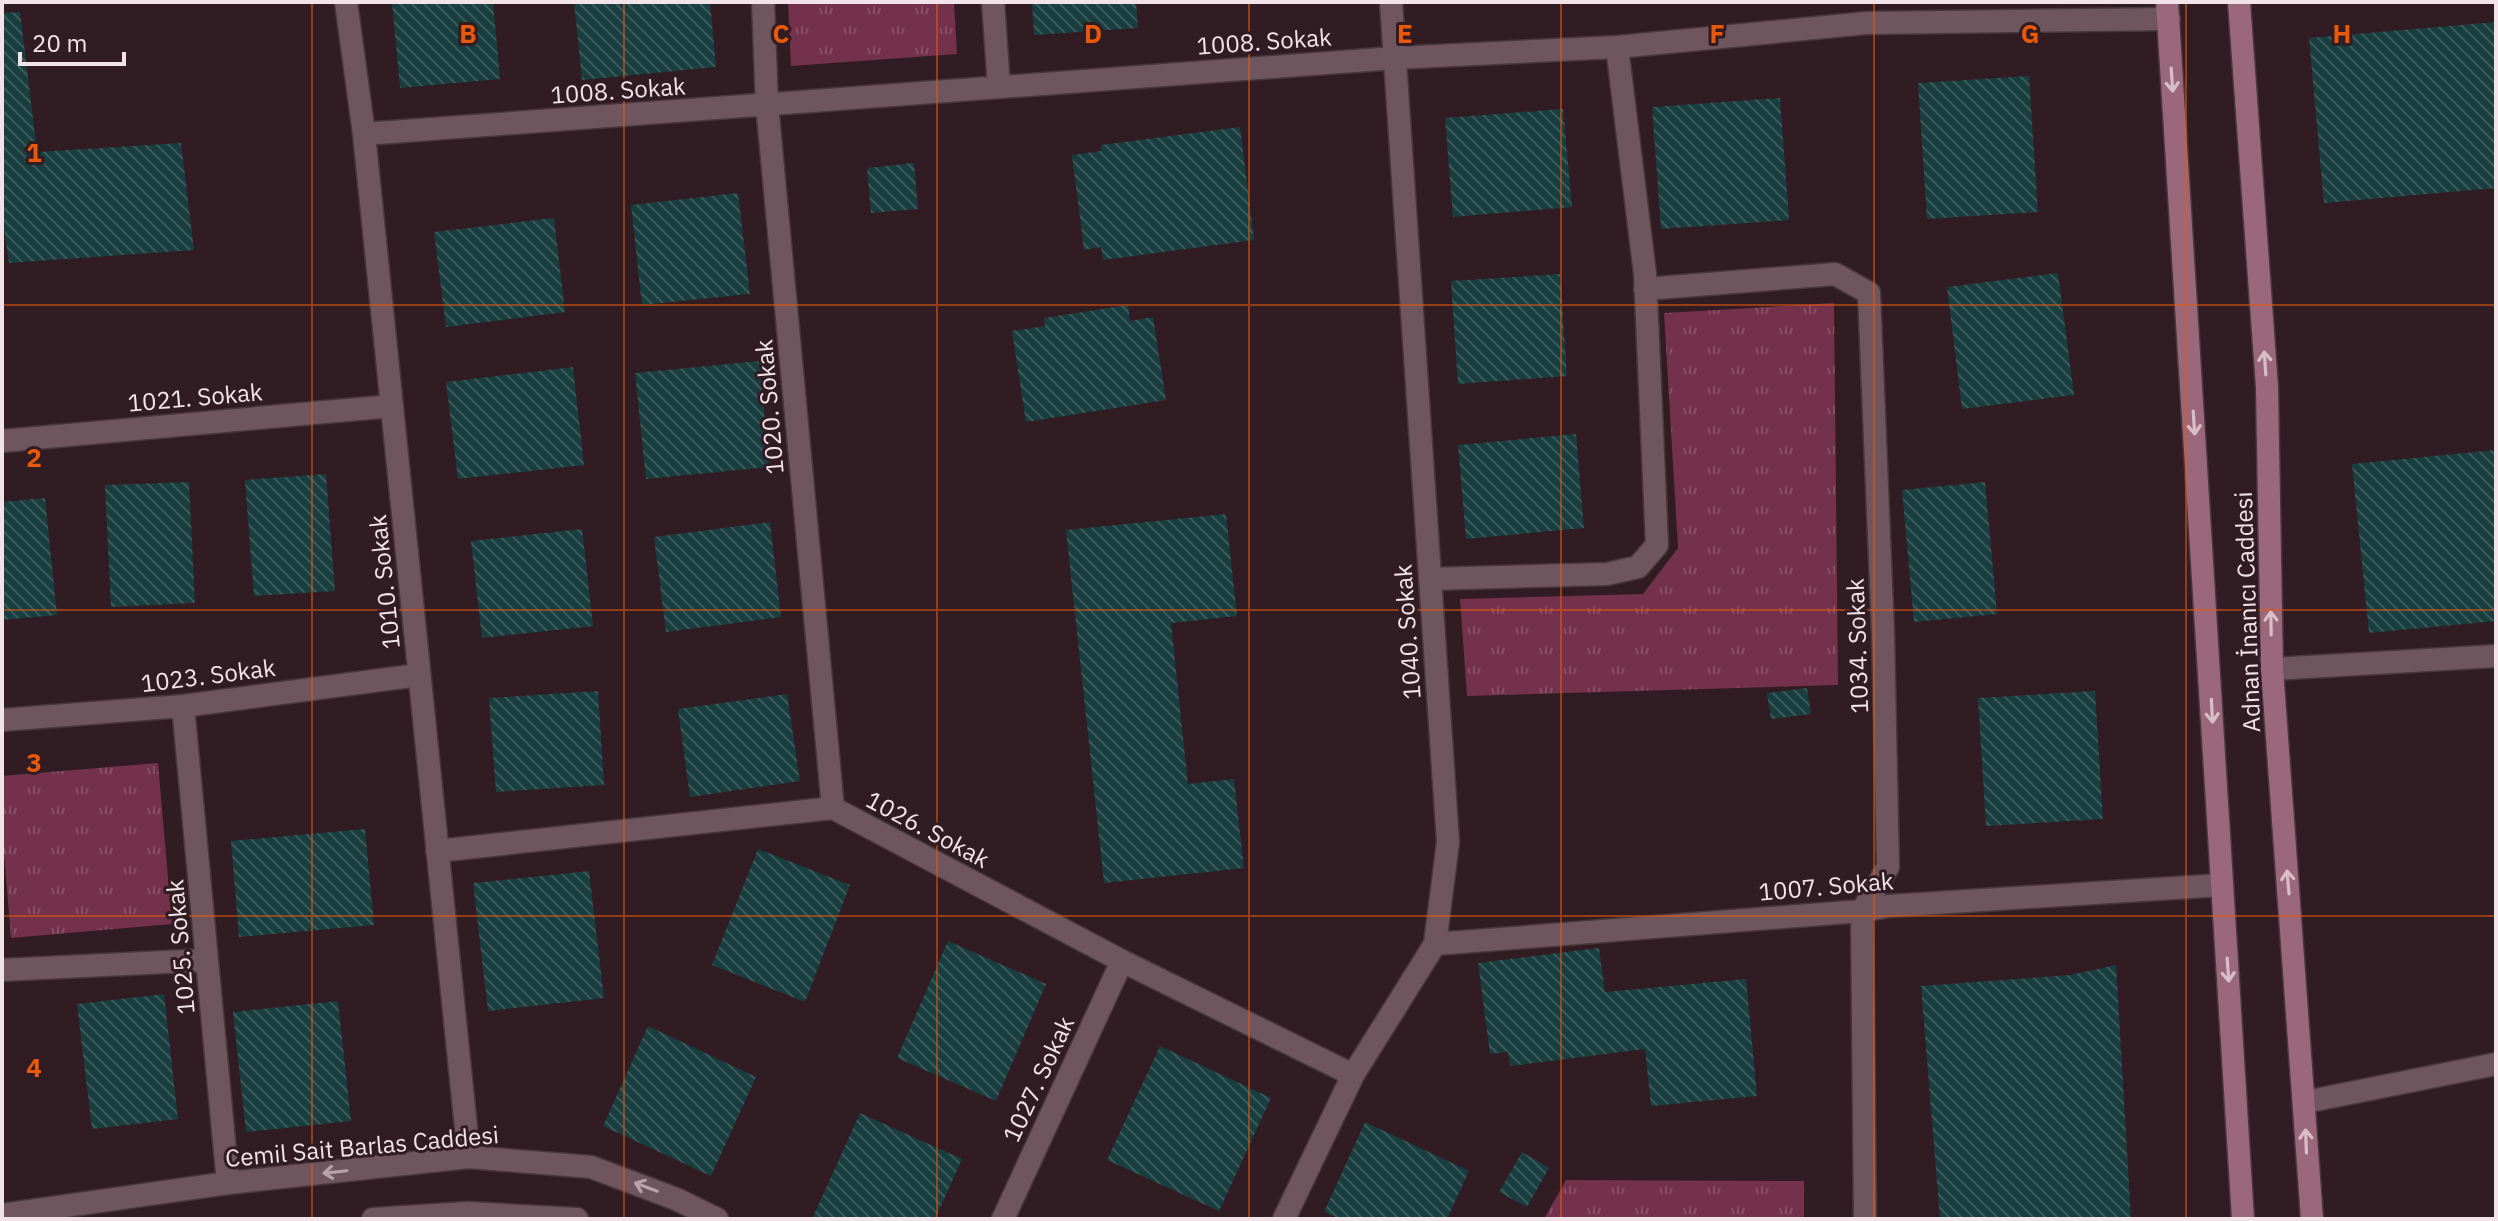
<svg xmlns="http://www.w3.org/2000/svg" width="2498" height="1221" viewBox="0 0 2498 1221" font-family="'IBM Plex Sans',sans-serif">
<defs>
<pattern id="park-tufts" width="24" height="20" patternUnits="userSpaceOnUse" patternTransform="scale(2)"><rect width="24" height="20" fill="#73314b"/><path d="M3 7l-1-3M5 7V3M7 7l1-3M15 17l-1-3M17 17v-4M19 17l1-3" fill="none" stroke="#874f65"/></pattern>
<pattern id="building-back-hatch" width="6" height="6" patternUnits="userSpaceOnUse" patternTransform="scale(2)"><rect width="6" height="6" fill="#193e3f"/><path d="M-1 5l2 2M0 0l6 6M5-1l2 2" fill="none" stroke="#3b5a5b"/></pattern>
</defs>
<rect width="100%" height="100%" fill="#311c23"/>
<!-- park -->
<path fill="url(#park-tufts)" d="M788,2H954L957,54L791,66Z
M1834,303L1838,685L1467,696L1460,599L1643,594L1678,548L1664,313Z
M158,763L172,924L11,938L2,830V776Z
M1566,1180L1804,1181V1219H1544Z"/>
<!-- building -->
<path fill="url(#building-back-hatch)" d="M392,2H493L500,79L400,88Z
M574,2H710L716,67L582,80Z
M1032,2H1136L1138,28L1034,35Z
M20,12L37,152L181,143L194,250L9,263L2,215V13Z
M2496,22V188L2324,203L2309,38Z
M2029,76L2038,212L1927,219L1918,83Z
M1780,98L1789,220L1661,229L1652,107Z
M1563,109L1572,207L1453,217L1445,118Z
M1240,127L1254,240L1103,260L1101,247L1084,250L1072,155L1101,151V145Z
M914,163L918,209L871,213L867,168Z
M738,193L750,294L642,305L631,205Z
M554,218L565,312L446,327L434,232Z
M2058,273L2074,395L1962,409L1947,287Z
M1560,274L1567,376L1458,384L1451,281Z
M1128,305L1130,321L1153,317L1166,400L1026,422L1012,331L1045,326L1044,318Z
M759,361L770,467L646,479L635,373Z
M573,367L584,465L458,479L446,382Z
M1576,434L1584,528L1466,539L1458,445Z
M2496,450V621L2369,633L2352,464Z
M326,474L335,591L254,596L245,480Z
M189,482L195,603L111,607L105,485Z
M1985,482L1997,614L1914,622L1902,490Z
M45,498L57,615L2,620V502Z
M1226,514L1237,616L1171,623L1188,784L1234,779L1244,868L1104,883L1066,530Z
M770,522L781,617L666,632L654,537Z
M582,529L593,626L482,638L471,541Z
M1807,688L1811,714L1771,719L1767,693Z
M598,691L604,785L496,792L489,698Z
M2095,691L2103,819L1986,826L1978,698Z
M787,694L800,781L690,797L678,709Z
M365,829L374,925L239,937L231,841Z
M758,849L850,885L805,1002L712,965Z
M589,871L604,998L488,1011L473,883Z
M948,941L1046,984L996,1101L897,1058Z
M1599,948L1605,992L1746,979L1757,1096L1651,1106L1645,1049L1510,1066L1508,1052L1490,1054L1478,963Z
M2116,965L2131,1219H1940L1921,986L2070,975Z
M164,994L178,1119L92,1129L77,1004Z
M338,1001L351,1121L246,1132L233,1012Z
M648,1026L756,1077L711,1176L603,1126Z
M1160,1046L1271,1098L1219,1211L1107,1160Z
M860,1113L962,1159L935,1219H812Z
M1365,1122L1469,1171L1447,1219H1340L1324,1212Z
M1522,1152L1549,1168L1527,1207L1499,1192Z"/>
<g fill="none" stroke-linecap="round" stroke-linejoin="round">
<defs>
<path id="minor" d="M346,2L364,134L469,1157
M763,2L767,105L833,808
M993,2L999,87
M364,134L1395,58L1617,47L1867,23L2169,19
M1645,289L1835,274L1869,293L1883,633L1888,867L1862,911L1865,1219
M2,441L392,406
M1430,579L1607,574L1638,567L1657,545L1645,274L1617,47
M2272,669L2496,656
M183,706L228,1183
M2,720L183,706L419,675
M437,851L833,808L1122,961L1353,1075
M1435,944L1862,911L1888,906L2222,885
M2,970L207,960
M2305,1102L2496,1064
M1003,1219L1122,961
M1284,1219L1353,1075L1435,944L1448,842L1391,2"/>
<path id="tertiary" d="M2,1215L228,1183L469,1157L591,1167L676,1199L717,1219
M373,1219L468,1213L577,1219"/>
<path id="secondary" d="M2167,2L2243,1219
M2239,2L2267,387L2272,669L2312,1219"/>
</defs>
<!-- minor casing -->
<use href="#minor" stroke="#48373d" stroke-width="25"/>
<!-- tertiary casing -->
<use href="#tertiary" stroke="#48373d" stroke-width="25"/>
<!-- secondary casing -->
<use href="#secondary" stroke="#48373d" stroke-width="25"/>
<!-- minor -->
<use href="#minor" stroke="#6f565e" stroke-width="22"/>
<!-- tertiary -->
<use href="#tertiary" stroke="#6f565e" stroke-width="22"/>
<!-- secondary -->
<use href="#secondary" stroke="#9a687a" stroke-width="22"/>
</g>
<!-- one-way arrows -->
<defs><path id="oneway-shaft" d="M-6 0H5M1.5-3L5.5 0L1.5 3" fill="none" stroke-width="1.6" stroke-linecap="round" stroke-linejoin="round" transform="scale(2)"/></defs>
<g stroke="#d8bec7">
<use href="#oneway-shaft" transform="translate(2172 80) rotate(86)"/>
<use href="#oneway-shaft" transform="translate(2265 363) rotate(-94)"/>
<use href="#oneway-shaft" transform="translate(2194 423) rotate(86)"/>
<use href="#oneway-shaft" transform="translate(2271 623) rotate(-91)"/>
<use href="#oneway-shaft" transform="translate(2212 711) rotate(87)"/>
<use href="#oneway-shaft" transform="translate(2288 882) rotate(-95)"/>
<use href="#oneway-shaft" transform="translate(2228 970) rotate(86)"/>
<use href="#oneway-shaft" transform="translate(2306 1141) rotate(-92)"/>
</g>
<g stroke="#b7a4aa">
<use href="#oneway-shaft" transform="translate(335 1172) rotate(174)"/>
<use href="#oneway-shaft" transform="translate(646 1187) rotate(-159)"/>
</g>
<!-- grid -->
<path fill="none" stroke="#e8590c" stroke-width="2" stroke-opacity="0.55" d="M312,2V1219M624,2V1219M937,2V1219M1249,2V1219M1561,2V1219M1874,2V1219M2186,2V1219M2,305H2496M2,610H2496M2,916H2496"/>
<g text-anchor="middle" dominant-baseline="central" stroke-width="6" stroke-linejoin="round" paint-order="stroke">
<!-- street labels -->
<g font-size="24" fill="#f2e3e8" stroke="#311c23">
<text transform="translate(1264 41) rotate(-4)">1008. Sokak</text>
<text transform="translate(618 90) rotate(-4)">1008. Sokak</text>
<text transform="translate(195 397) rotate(-5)">1021. Sokak</text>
<text transform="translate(769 407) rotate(-95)">1020. Sokak</text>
<text transform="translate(384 582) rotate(-96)">1010. Sokak</text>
<text transform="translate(2247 612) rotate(-92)">Adnan İnanıcı Caddesi</text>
<text transform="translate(1407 632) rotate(-94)">1040. Sokak</text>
<text transform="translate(1857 646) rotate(-92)">1034. Sokak</text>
<text transform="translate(208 675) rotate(-7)">1023. Sokak</text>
<text transform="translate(928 829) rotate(28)">1026. Sokak</text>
<text transform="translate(1826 886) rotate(-5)">1007. Sokak</text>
<text transform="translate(180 947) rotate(-95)">1025. Sokak</text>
<text transform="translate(1038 1079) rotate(-65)">1027. Sokak</text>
<text transform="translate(362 1146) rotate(-5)">Cemil Sait Barlas Caddesi</text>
</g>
</g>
<g font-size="26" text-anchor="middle" font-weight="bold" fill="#e8590c" stroke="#311c23" stroke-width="6" stroke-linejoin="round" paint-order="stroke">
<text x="468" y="43">B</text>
<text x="781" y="43">C</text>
<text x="1093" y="43">D</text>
<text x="1405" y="43">E</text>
<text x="1717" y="43">F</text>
<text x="2030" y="43">G</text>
<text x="2342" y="43">H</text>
<text x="34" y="162">1</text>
<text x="34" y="467">2</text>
<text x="34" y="772">3</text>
<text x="34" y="1077">4</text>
</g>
<!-- border -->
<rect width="2498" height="1221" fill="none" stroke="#f2e3e8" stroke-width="8"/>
<!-- scale -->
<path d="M20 52v12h104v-12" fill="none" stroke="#f2e3e8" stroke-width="4"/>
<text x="32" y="52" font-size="24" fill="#f2e3e8" stroke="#311c23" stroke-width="6" paint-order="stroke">20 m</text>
</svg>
